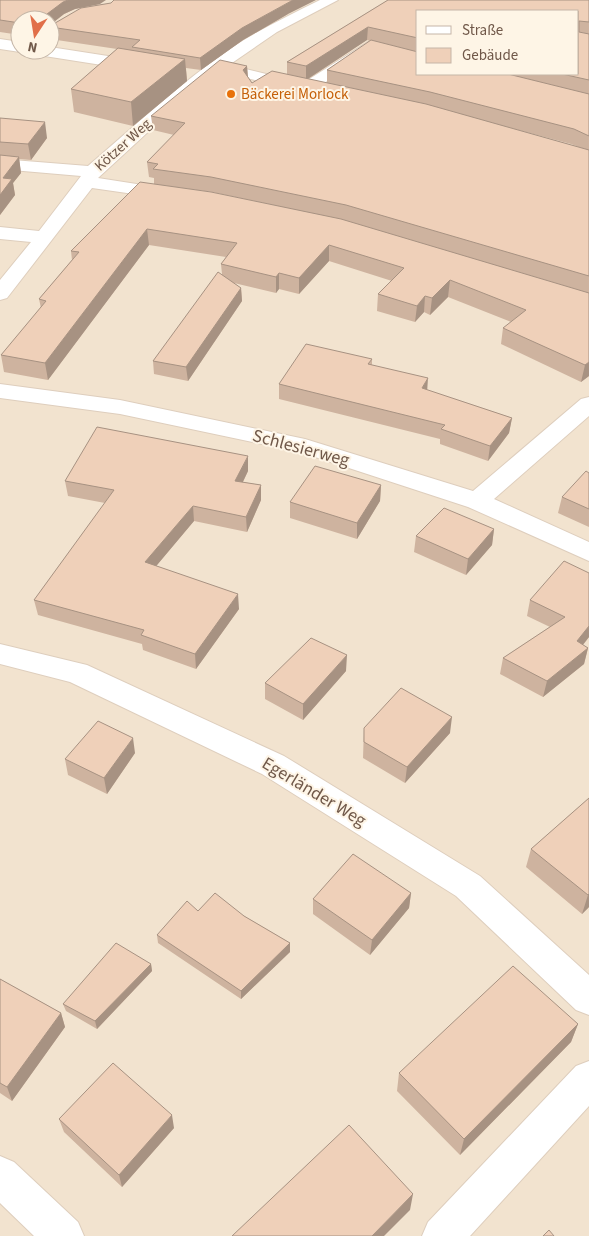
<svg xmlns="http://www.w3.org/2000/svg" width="589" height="1236" viewBox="0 0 589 1236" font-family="'Source Sans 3',sans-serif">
<rect width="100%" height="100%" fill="#fbf1e0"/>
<!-- residential -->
<path fill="#f2e3cf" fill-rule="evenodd" d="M0,0H589V1236H0ZM418,11H578V74H418ZM20,20H50V50H20Z"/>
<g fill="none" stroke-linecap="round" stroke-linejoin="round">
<defs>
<path id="minor" d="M320,0H338L277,32L229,65L303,83L368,42L418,54V64L370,52L314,90L308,92L220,72L174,108L98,178L175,190L178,194L175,198L169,199L92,188L7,298L0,300V280L31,242L0,239V227L39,231L81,176L0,169V159L88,166C135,126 181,82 233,47C260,29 290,15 320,0Z
M0,39L20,42V50H25L20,52L0,49Z
M50,47L140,61L148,66L140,71L38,55L30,50H50Z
M0,384L120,400L305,439L473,491L581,399L589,397V416L494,499L589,542V561L468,507L300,452L120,414L0,398Z
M0,644L87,665L284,756L480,876L589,975V1015L576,1010L456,896L262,774L70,682L0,664Z
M589,1061V1106L470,1236H422L428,1222L576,1066Z
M0,1156L14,1162L78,1222L84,1236H34L0,1203Z"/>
</defs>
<!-- minor casing -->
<use href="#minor" stroke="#decebd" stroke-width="2"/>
<!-- minor -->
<use href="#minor" fill="#fff" fill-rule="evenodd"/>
</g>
<!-- wall -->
<path fill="#ceb39f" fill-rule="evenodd" d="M0,0L100,4L75,9L64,14L50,25V20H20V35L0,32Z
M388,0H589V376L581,382L501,344L503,328L511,322L448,297L430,315L424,312L415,322L377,311L378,294L392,281L329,261L299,294L279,289L276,293L234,283L241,288L242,301L188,381L154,374L153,361L222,274L221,264L226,257L149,245L48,380L4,372L1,355L41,308L39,299L72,260L71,251L154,184V178L149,177L147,162L174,135L153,130L151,116L247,66L248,77L252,83L287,74V62ZM418,11L578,74H418ZM367,40L370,41L327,70V83L308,79ZM503,126L571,144L579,147ZM158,185L212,192L305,212Z
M288,14L243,40L201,70L186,68L187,81L133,126L74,112L71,89L117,49L50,39V27Z
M0,118L47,138L31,160L19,159L21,173L13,183L15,195L0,215Z
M372,359V365L427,390L512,418L509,433L488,461L440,444V439L279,399V384Z
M248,471L243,482L261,485V500L247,532L194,521L156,566L239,609L196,669L143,650L142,644L38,615L34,600L105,503L68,496L65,481Z
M589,473V527L558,513L562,497Z
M381,485L380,501L357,539L290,518V502Z
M494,529L492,545L466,575L414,552L416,536Z
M589,573V637L583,645L588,648L584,664L543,697L500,674L503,658L550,627L527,616L530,600Z
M346,671L303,720L265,699V683Z
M364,728L450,733L405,783L363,758Z
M135,753L107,794L68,775L65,759Z
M589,798V907L582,914L526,867L531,849Z
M411,893L409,908L370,955L313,914V899Z
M198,911L244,916L290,943V952L241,999L158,943L157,935Z
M151,964L152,971L97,1029L66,1011L63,1004Z
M0,979L61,1013L65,1027L12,1101L0,1093Z
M578,1024L571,1042L460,1155L397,1091L399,1073Z
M59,1119L174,1128L122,1187L64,1132Z"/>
<!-- shaded-wall -->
<path fill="#a79282" d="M68,0H106L100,4L75,9L64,14L50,25V20H47V14L63,2Z
M293,0H316L288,14L243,40L201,70L200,58L242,28Z
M368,27L367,40L306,80V66Z
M185,59L187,81L133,126L131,102Z
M247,66L248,80L243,70Z
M45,122L47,138L31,160L28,144Z
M19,157L21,173L13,183L15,195L0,215V195L3,178Z
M147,229L149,245L48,380L45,363Z
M329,245V261L299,294V278Z
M279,273V289L276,293V277Z
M450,280L448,297L430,315L432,298Z
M241,288L242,301L188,381L186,367Z
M425,296L424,312L415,322L417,306Z
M589,362V376L581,382L585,365Z
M428,378L427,393L422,388Z
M512,418L509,433L488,461L490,446Z
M248,456V471L236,496L235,481Z
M261,485V500L247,532L246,517Z
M381,485L380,501L357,539V523Z
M193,506L194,521L147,577L145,562Z
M494,529L492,545L466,575L468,559Z
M238,594L239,609L196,669L195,654Z
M589,626V637L573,657L577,641Z
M588,648L584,664L543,697L547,681Z
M347,655L346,671L303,720V704Z
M452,717L450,733L405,783L407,767Z
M133,738L135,753L107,794L104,778Z
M411,893L409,908L370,955L372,940Z
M589,894V907L582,914L588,895Z
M290,943V952L241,999V991Z
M151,964L152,971L97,1029L95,1021Z
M61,1013L65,1027L12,1101L7,1087Z
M578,1024L571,1042L460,1155L464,1139Z
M172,1115L174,1128L122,1187L119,1175Z
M413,1194L410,1210L384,1236H372Z"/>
<!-- building -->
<path fill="#efd0b9" stroke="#a79282" d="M0,0H68L63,2L47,14V20H20V23L0,20Z
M114,0H293L242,28L200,58L132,47L140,40L50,27V26L81,8L111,3Z
M388,0H589V22L579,21V32L589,34V80L562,74H578V11H418V38L368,27L306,66L287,62Z
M371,40L418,52V74H508L589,94V136L574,129L430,92L327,70Z
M118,48L185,59L131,102L71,89Z
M220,60L247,66L243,70L252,83L272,71L426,104L589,150V276L346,205L211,177L153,169L158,164L147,162L185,123L151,116Z
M0,118L45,122L28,144L0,142Z
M0,155L19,157L3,178L12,179L0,195Z
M140,182L211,192L341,219L589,293V362L585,365L503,328L526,310L450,280L432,298L425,296L417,306L378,294L404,268L329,245L299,278L279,273L276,277L221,264L237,243L147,229L45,363L1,355L46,301L39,299L79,252L71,251Z
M218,272L241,288L186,367L153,361Z
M306,344L372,359L368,364L428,378L422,388L512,418L490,446L441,429L445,425L279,384Z
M97,427L248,456L235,481L261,485L246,517L193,506L145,562L238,594L195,654L141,635L144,630L34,600L114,490L65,481Z
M315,466L381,485L357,523L290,502Z
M586,471L589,473V509L562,497Z
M444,508L494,529L468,559L416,536Z
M564,561L589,573V626L577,641L588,648L547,681L503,658L565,617L530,600Z
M311,638L347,655L303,704L265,683Z
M401,688L452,717L407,767L364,742V728Z
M98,721L133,738L104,778L65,759Z
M589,798V894L588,895L531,849Z
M353,854L411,893L372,940L313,899Z
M215,893L244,916L290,943L241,991L157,935L187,901L198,911Z
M116,943L151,964L95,1021L63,1004Z
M513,966L578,1024L464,1139L399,1073Z
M0,979L61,1013L7,1087L0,1083Z
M113,1063L172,1115L119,1175L59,1119Z
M349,1125L413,1194L372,1236H232Z
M549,1230L554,1236H543Z"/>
<!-- markers -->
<circle fill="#e8710a" stroke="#fef5e6" stroke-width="2" cx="231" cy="94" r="5"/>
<g text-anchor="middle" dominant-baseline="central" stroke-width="4" stroke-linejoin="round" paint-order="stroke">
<!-- far-food labels -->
<g font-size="15" fill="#c56008" stroke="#fef5e6" text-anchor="start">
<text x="241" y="94">Bäckerei Morlock</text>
</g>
<!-- far-street labels -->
<g font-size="15" fill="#705849" stroke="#fef5e6">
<text transform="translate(123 145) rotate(-42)">Kötzer Weg</text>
</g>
<!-- street labels -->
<g font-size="18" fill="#705849" stroke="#fef5e6">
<text transform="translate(301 448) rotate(15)">Schlesierweg</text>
<text transform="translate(314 792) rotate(31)">Egerländer Weg</text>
</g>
</g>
<!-- legend -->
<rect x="416" y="10" width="162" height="65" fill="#fef5e6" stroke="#c5b6a7"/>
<rect x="426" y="26" width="25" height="8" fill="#ffffff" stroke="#c5b6a7"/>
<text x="462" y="35" font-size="15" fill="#705849">Straße</text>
<rect x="426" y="48" width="25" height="15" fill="#efd0b9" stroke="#c5b6a7"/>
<text x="462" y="60" font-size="15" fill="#705849">Gebäude</text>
<!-- north arrow -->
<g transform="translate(35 35) rotate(192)"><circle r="24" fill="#fef5e6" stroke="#c5b6a7"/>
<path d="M0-4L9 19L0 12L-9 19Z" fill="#e16f49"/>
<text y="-8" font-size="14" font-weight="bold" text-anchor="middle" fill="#705849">N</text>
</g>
</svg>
